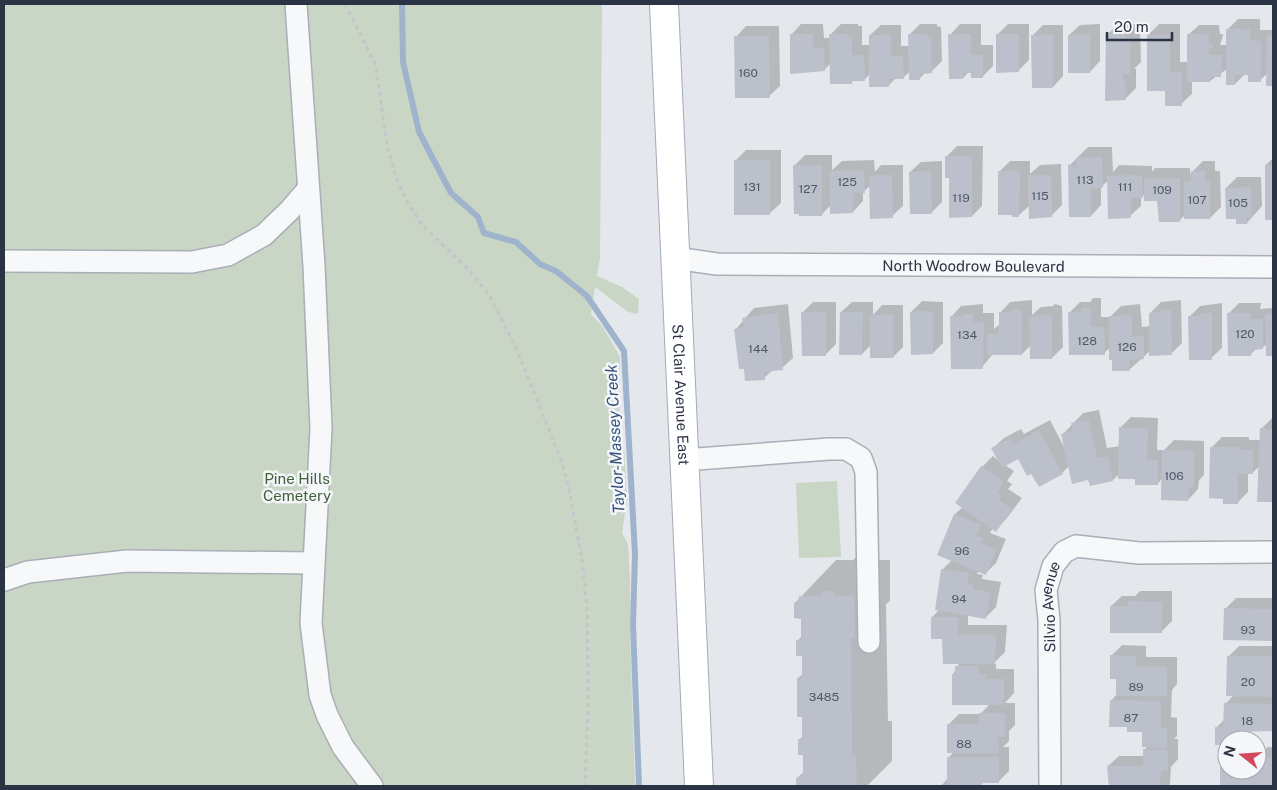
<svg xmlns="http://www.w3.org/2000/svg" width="1277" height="790" viewBox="0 0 1277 790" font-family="'Public Sans',sans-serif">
<rect width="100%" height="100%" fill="#e4e7ec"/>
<!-- green -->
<path fill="#c9d6c5" d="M4,4H602L600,258L597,276L622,287L639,299L638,314L628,312L595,287L591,314L603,327L620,357L619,421L624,447L627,501L622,533L628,544L630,578V637L635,786H4Z
M837,481L841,557L799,558L796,483Z"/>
<!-- shadow -->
<path fill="#0003" d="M1238,19H1260V30H1273V85H1267L1268,73L1260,80L1245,74L1235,84L1227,69L1210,81H1192V94L1181,104L1167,90L1148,35L1159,24H1180V62H1188V35L1199,25H1219L1220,34H1223V36L1220,45H1227V30Z
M801,24H823L824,38H830V35L841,24H858V26H862V45H870V35L881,25H901V46H910L909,35L920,24H937V26L941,27L942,61L931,72H926L919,79L910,71L903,78H896L889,85L871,73L864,80H855L852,82L831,63L824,70L791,35Z
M960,24H981V45H993V66L982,77L969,72L963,78L950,35Z
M1008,24H1029V60L1018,71L997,35Z
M1100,24V61L1090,72L1069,35L1080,25Z
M1118,24H1136V27H1140L1141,62L1134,69H1136V88L1125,99L1107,35Z
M1043,25H1063V76L1053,87L1032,36Z
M746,26H779L780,86L769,96L736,37Z
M957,146H983L982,206L972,216L950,176L946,157Z
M1088,147H1112L1113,172L1119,165L1152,166V172L1155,168H1190V174L1203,161H1215V171H1220L1221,207L1210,218L1185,215L1180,220L1158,200L1145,194L1141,197V206L1130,216L1109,180L1101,187V205L1091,216L1069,166Z
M746,150H781V203L770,213L735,161Z
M805,155H832V170L842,161L874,160L875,172L881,165H903V206L892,216L871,185L863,192V201L853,212L831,205L821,215L794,166Z
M1273,158V219H1266V165Z
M942,161V202L931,213L910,172L921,162Z
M1010,161H1030V174L1040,165L1061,164L1062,205L1051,216L1030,205L1018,216L999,172Z
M1237,177H1261L1262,206L1247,223L1226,188Z
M1093,298H1101V317H1110L1121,306L1140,304L1142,327L1150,326V313L1161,302L1181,300L1182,343L1171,354L1150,351L1129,370L1111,347L1104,353L1070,312L1080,302H1090Z
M1032,300V315L1041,307L1053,306L1055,304L1062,306L1063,347L1052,358L1031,345L1022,354H993L982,367L951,317L961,306L983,304V313H994V329L1000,324V313L1010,302Z
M922,301L943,302V343L933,353L911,312Z
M813,302H836V344L826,354L803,312Z
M852,302H873V315L882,305H903V347L893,357L872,344L862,354L841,312Z
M1222,303V348L1211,358L1189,317L1200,306Z
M1239,303H1261L1260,309L1273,308V354L1267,355V344L1262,348H1257L1250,355L1228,314Z
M788,304L793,358L782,368L774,369L764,378L745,367L736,329L754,308Z
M1099,410L1107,448L1120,446V428L1131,417L1158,418L1157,450H1164L1174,440L1204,441V475L1199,480L1198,489L1188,500L1163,478L1157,484L1119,474L1113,480L1089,479L1069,466L1062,473L1032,472L1018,458L1005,465L1014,471L1007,481L1012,484L1008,489L1022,498L1006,519L996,530L993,528L990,533L1006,539L996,563L985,574L978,571L977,574L983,575L982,579L1001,582L996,607L986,617L968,615V625H1007L1005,652L993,664H996V669H1014V693L1005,703H1015V725L1009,731V741L1003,747H1009V771L998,782H984L980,786H941L948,778V758L954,752L948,725L959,714H980L990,704L953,674L960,662L932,617L939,610L936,609L943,569L952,560L939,554L955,514L963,507L982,467L993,456L1000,462L993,448L1004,438L1021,429L1024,434L1050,420L1065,449L1063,434L1083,413Z
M1272,418L1273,501H1258L1260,466L1252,473H1248V492L1237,503L1211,448L1222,437H1249V440H1261V429Z
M858,556L871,560H890V601L886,604L888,721H892V761L867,786H797V778L804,772V754L799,740L804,735L798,678L803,674V654L797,641L802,636V618L795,603L836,560H853Z
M1140,591H1172V621L1161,632L1111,606L1122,596H1135Z
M1236,598H1273V640L1224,639L1225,609Z
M1122,645L1146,646V657H1177V684L1172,690L1171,717L1177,718V736L1174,739H1178V759L1171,767L1170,784L1168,786H1109L1108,766L1119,756H1144V750L1148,746L1143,731L1128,726L1111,701L1117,694L1118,678L1111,656Z
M1239,646H1273V730L1250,731L1243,740H1227V743L1217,727L1225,719V704L1234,695L1228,657Z
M1268,747H1273L1271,785L1273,783V786H1221V759L1227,753V770H1257V755Z"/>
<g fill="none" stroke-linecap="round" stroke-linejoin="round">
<!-- stream -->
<path stroke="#9fb4cc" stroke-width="6" d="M402,4L403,62L419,132L451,193L478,217L484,233L516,242L540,264L556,271L587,296L624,351L635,554L633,624L639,786"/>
</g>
<!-- building -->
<path fill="#bbc0ca" d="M1226,29H1250V40L1261,41V82H1248V75H1235V85H1226Z
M1189,33L1209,35V44H1213V48H1210L1209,55H1222L1221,77H1210V82H1187V35Z
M790,34H813V48H824L825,71L790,74Z
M829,34H848V36H852V55H864L865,81H852V84H830Z
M908,34H927V37H931L932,73L919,74L920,80H909Z
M948,34H971V55H983V78H971V73H963V79H949Z
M996,34H1019V72L996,73Z
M1090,34V73H1068V35Z
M1106,34H1126V37L1130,38V74H1123V80L1125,79L1126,100L1105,101Z
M869,35H891V56H903L904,79H889V87H869Z
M1031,35H1053V88H1032Z
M1147,35H1170V72H1182V106H1165V91H1147Z
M1267,35H1273V86H1266Z
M734,36H769L770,98H735Z
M945,156H972V217L949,218V178H945Z
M1102,157L1103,188H1091V217H1069L1068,164L1076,168V158Z
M734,160H770V215H734Z
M1273,164V220H1265V165Z
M793,165H822V216H799V214H794Z
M864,170L865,193H853V213L830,214V171Z
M931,171L932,214H910L909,172Z
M998,171H1020L1019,217H1012V215H998Z
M1191,171H1205V181H1210V219H1184V181H1191Z
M869,175H892L893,218L870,219Z
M1028,175H1051L1052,217L1029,219Z
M1131,175L1142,176L1143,198H1131V218L1108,219L1107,176Z
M1180,178V222H1159L1157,201H1144V179Z
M1251,187L1252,218H1247V224H1236V219H1226L1225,188Z
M1081,308H1091V327H1104L1105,355H1069L1068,312H1081Z
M1011,310H1022V355H987V334H999V312H1011Z
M1161,310H1171L1172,355L1149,356V313L1161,312Z
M926,311L933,312V354L911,355L910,312Z
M801,312H826V356H802Z
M840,312H863L862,355H839Z
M778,313L783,370L764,372L765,380L745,381L744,369H739L734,329L744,327L742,318Z
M1201,313H1212V360H1189L1188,316H1201Z
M1227,313H1251L1250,319H1263V349L1251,350V356H1228Z
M963,314H973V323H984L983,369H951L950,316H963Z
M1043,314L1052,316V359H1030L1029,317L1043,316Z
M1123,314L1132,316V337L1144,336V359L1129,360L1130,371H1112V360H1109V316H1123Z
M1265,314H1273V356H1266Z
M870,315H893V358H870Z
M1089,420L1097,458L1108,456L1113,481L1090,486L1088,480L1072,484L1061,434L1073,431L1071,423Z
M1119,427L1148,428L1147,460H1158V485H1135V479H1118Z
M1260,428L1273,429V502H1257Z
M1039,430L1063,474L1039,487L1031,474L1027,476L1018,459L1002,468L991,448L1010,438L1013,444Z
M1210,447H1239V450H1253V474H1238V504H1223V499L1209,498Z
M1162,450L1194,451V487H1189L1188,501L1161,500Z
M981,466L1004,482L997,492L1002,495L999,500L1012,509L996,532L955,503Z
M954,514L981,525L976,536L983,538L981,543L996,550L986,575L937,555Z
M941,569L969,573L967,584L973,585V589L991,592L986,619L935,610Z
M821,591H835V596L854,595L855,638H851L852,756H856L857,786H796V778L803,776V755H798V739H802V717H797V678H802V656H796V640H801V619L794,618V603H798L799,596H821Z
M1128,601L1162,602V633H1110V606H1128Z
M1224,608L1273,609V641L1223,640Z
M931,617H958V635H996L995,664H943L942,639H931Z
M1110,655L1136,656V667H1167V696H1116V679H1110Z
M1227,656H1273V697L1226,696Z
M955,666H978V674H986V679H1004V705H952V674H955Z
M1110,700L1161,701V728H1167V748L1142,747V732H1127V727H1109Z
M1224,703L1273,704V731L1240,732V740H1227V745H1215V727H1223Z
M979,713H1005V737H998L999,753H947V724H979Z
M1143,749L1168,750V771H1161L1160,786H1109L1107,766H1143Z
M947,757H999V783H981V786H947Z
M1257,757H1273L1272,786H1220V758L1227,759V770H1257Z"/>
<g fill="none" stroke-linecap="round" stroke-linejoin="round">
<defs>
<g id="minor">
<path d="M296,4L314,266L321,428L311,623L320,695L327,715L343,747L372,786"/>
<path id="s1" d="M675,258L717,264L1273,267"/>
<path d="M4,261L192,262L228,255L264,235L289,211L308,189"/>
<path d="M684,460L829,449H846L861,458L866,472L869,642"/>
<path d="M4,580L28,572L127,561L313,563"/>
<path id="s2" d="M1050,786L1049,620L1046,590L1053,566L1064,552L1076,546L1139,553L1273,552"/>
</g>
<g id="major">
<path id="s3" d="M664,4L699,786"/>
</g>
</defs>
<!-- minor casing -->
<use href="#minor" stroke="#a9aeb7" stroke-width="24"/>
<!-- major casing -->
<use href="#major" stroke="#a3abb8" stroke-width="30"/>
<!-- path -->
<path stroke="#c2c5cb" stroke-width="3" stroke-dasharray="4 4" stroke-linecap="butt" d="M345,4L375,63L387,145L397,180L407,202L422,225L464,265L488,293L517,350L561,460L569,488L583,566L587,610L588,706L585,786"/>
<!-- minor -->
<use href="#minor" stroke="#f7f8fa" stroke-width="21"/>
<!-- major -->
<use href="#major" stroke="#fff" stroke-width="28"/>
</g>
<g text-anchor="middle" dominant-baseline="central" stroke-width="5" stroke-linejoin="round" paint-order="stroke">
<!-- number labels -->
<g font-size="12" fill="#4f5766">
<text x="748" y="73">160</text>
<text x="1085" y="180">113</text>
<text x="847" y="182">125</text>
<text x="752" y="187">131</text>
<text x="1125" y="187">111</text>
<text x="808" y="189">127</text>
<text x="1162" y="190">109</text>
<text x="1040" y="196">115</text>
<text x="961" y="198">119</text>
<text x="1197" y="200">107</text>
<text x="1238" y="203">105</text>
<text x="1245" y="334">120</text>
<text x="967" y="335">134</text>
<text x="1087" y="341">128</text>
<text x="1127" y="347">126</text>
<text x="758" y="349">144</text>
<text x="1174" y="476">106</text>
<text x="962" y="551">96</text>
<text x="959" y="599">94</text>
<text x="1248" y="630">93</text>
<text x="1248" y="682">20</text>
<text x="1136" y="687">89</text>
<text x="824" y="697">3485</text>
<text x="1131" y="718">87</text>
<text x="1247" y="721">18</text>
<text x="964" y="744">88</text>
</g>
<!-- street labels -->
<g font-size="15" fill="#2b3445" stroke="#f4f6f9">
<text stroke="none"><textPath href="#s1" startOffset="299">North Woodrow Boulevard</textPath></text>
<text stroke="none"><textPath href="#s3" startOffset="391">St Clair Avenue East</textPath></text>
<text stroke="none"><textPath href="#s2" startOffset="180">Silvio Avenue</textPath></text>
</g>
<!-- park labels -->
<g font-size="15" fill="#3f6138" stroke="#f4f6f9">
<text x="297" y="478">Pine Hills<tspan x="297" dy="17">Cemetery</tspan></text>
</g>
<!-- water labels -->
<g font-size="16" font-style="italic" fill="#34527a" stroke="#f4f6f9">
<text transform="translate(615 439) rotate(-93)">Taylor-Massey Creek</text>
</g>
</g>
<!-- border -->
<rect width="1277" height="790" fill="none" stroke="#2b3445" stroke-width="10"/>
<!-- north arrow -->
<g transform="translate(1242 755) rotate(287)"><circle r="24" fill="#f4f6f9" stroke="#a4a8b1"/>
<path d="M0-4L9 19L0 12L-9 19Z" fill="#d1495b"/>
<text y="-8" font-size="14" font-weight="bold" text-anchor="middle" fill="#2b3445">N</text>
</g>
<!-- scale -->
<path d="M1107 32v8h65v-8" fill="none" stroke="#2b3445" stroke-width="2.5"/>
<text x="1114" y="32" font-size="15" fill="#2b3445" stroke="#f4f6f9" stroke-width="4" paint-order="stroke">20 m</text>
</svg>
